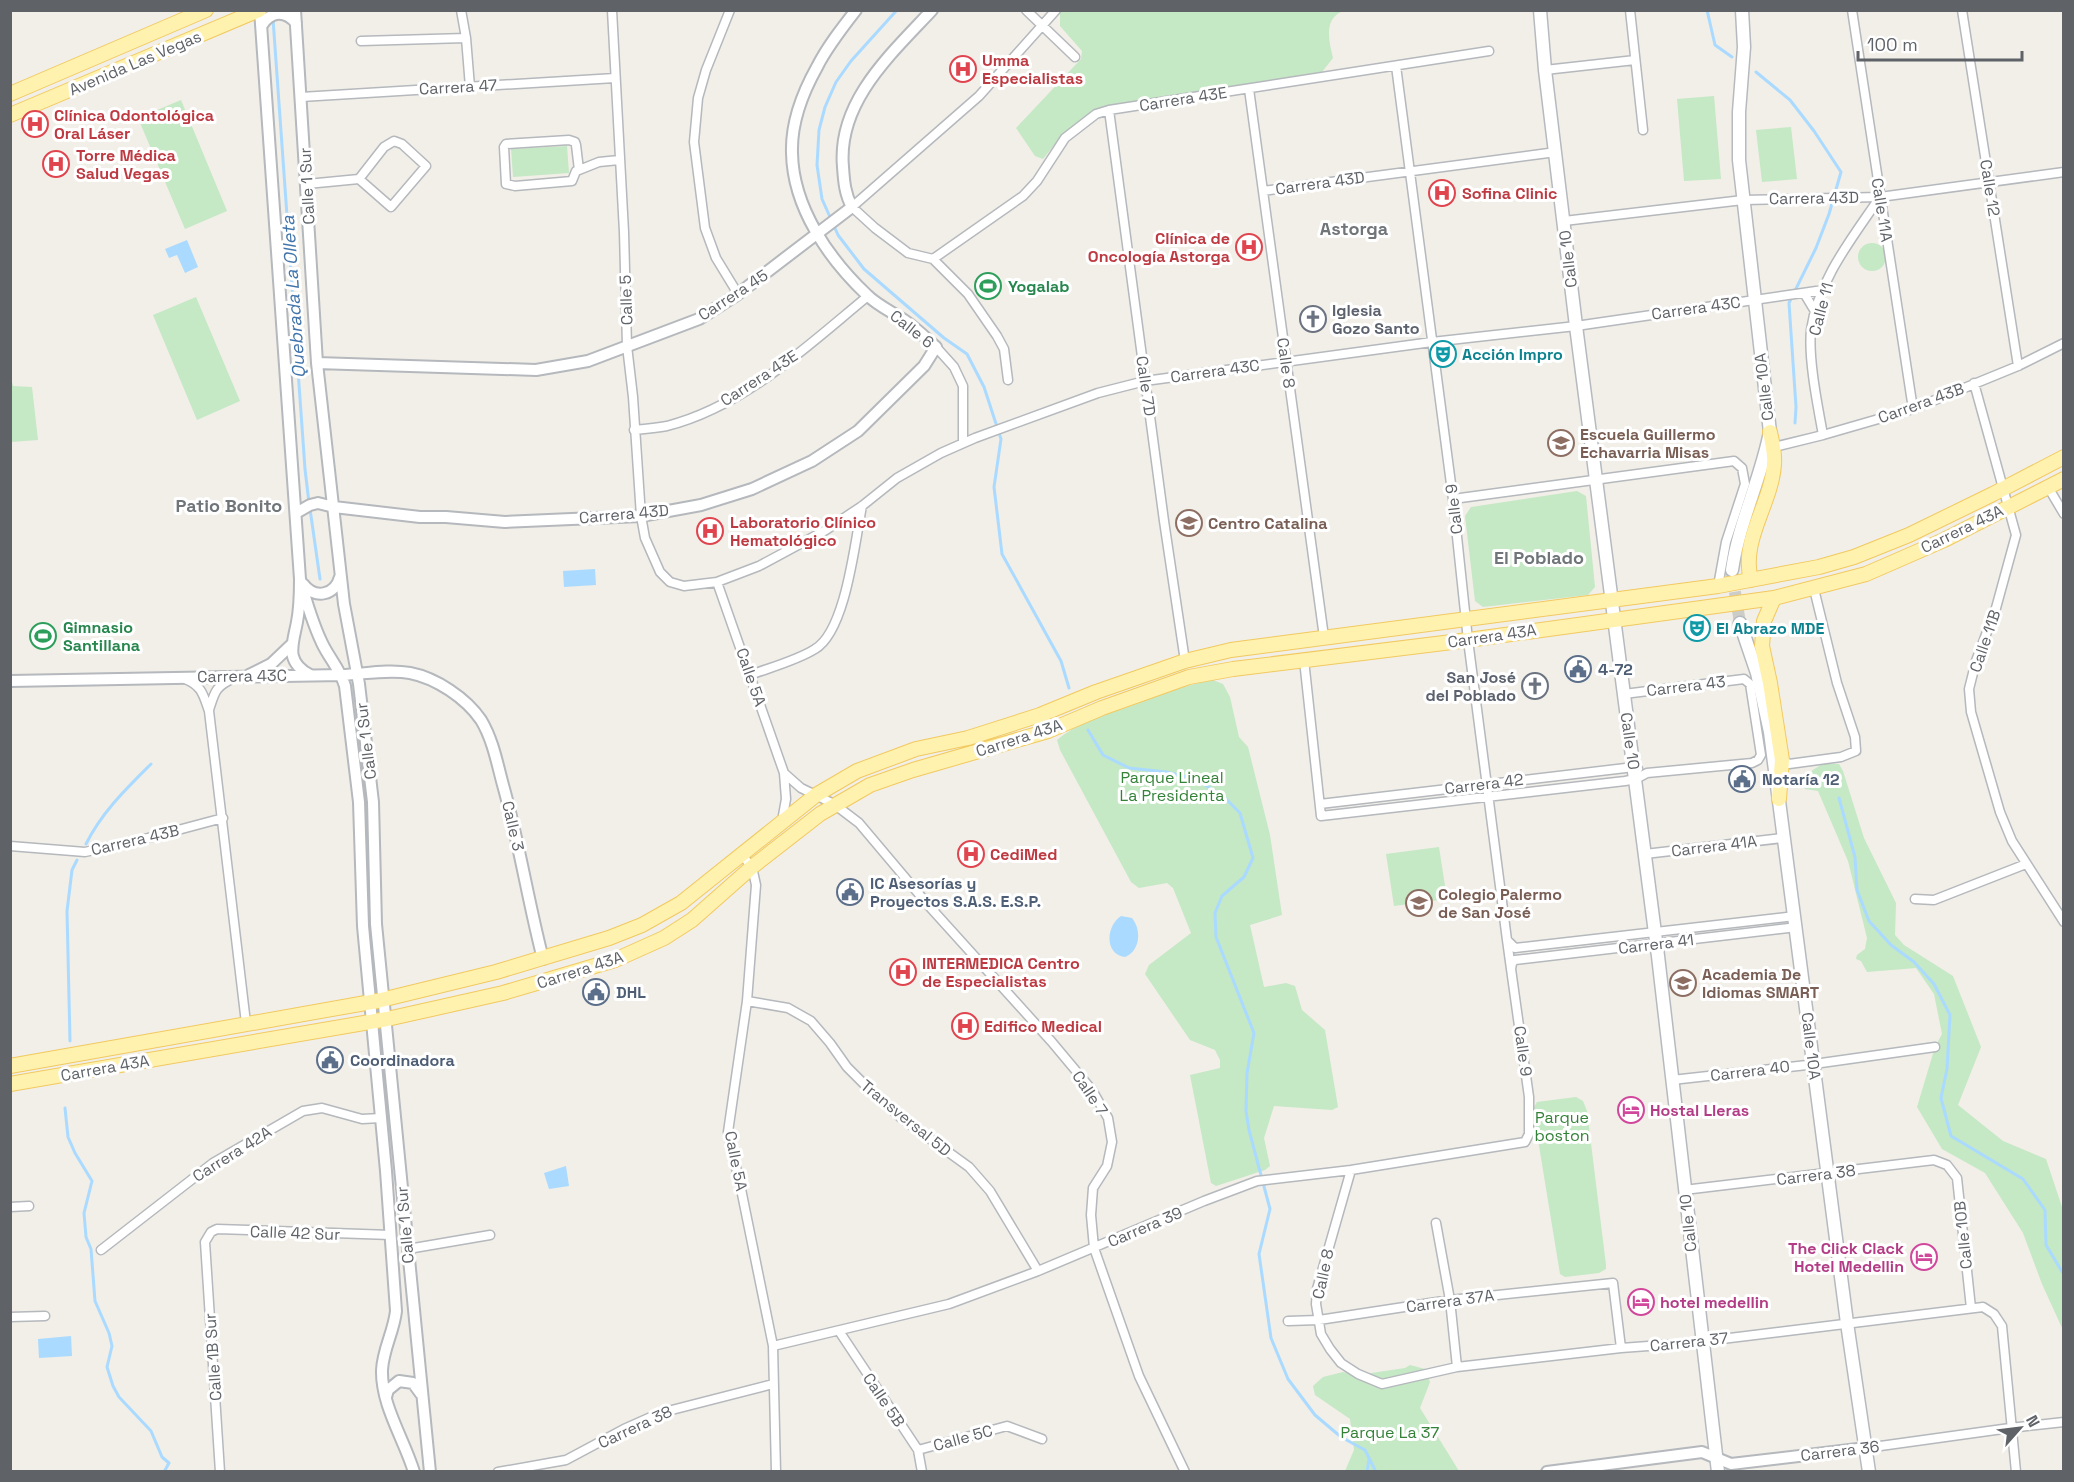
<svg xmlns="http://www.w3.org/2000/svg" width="2074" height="1482" viewBox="0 0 2074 1482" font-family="'Space Grotesk',sans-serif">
<rect width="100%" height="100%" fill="#f1efe8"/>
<!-- green -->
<path fill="#c5e8c5" d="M1060,11H1343C1323,19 1329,41 1333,58L1322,72L1119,104L1076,124L1062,135L1043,159L1035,156L1016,128L1081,59L1082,51L1060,26Z
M1714,96L1721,179L1684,181L1677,99Z
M181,100L227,211L185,229L138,118Z
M1791,127L1797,179L1762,182L1756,130Z
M567,146L569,173L513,177L511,149Z
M1858 257a14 14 0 1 1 28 0a14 14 0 1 1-28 0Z
M196,297L240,401L197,420L153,315Z
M11,378L13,386L32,387L38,440L11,442Z
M1577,491L1586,496L1595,587L1588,595L1483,607L1475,601L1465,516L1471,507Z
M1213,680L1223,684L1230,697L1239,737L1248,747L1270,835L1282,915L1250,925L1264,987L1286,983L1295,986L1302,1010L1325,1030L1338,1107L1332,1110L1274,1106L1264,1138L1270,1166L1265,1170L1216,1186L1211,1183L1190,1075L1220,1068V1060L1215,1050L1190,1040L1145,974L1149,965L1191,933L1173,888L1167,883L1139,888L1131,882L1060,750L1057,740C1077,723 1103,716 1128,707C1156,697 1183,685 1213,680Z
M1822,764H1839L1843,771L1864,838L1896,903L1895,935L1904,945L1953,976L1981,1047L1958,1105L2003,1141L2046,1159L2063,1210V1330L2042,1284L2023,1233L1985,1173L1942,1149L1917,1107L1935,1047L1942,1034L1934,994L1916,968L1867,972L1861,961L1856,959L1857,955L1865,949L1867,938L1848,861L1818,791L1805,789C1800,776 1812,771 1822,764Z
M1439,847L1447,899L1394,906L1386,854Z
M1576,1097L1583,1101L1587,1111L1606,1265V1269L1599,1273L1565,1277L1560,1274L1559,1268L1533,1109L1537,1102Z
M1410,1365L1425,1369L1430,1382L1420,1408L1459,1471H1345L1354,1450L1350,1419L1315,1395L1313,1386L1323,1377L1343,1372L1358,1375L1405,1368Z"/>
<!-- water -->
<path fill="#aadaff" d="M187,240L198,267L185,273L177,255L169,258L165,249Z
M595,569L596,585L564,587L563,571Z
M1121,916L1132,918C1142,930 1140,951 1125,957C1104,954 1106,926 1121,916Z
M566,1166L569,1186L549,1189L544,1173Z
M71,1336L72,1356L39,1358L38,1339Z"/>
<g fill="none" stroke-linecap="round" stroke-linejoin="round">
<!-- stream -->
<path stroke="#aadaff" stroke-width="3" d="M897,10L851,61L836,82L825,107L819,130L817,165L822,199L838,235L864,269L944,338L967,354L984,387L1001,439L994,487L1002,554L1061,661L1069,688
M1707,10L1715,45L1732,57
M273,19L305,469L309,503
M1756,72L1790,100L1814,131L1841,172L1829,214L1816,248L1789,303L1796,407L1795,423
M310,509L320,579
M1088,730L1103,755L1129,768L1166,772L1195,779L1223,796L1240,813L1253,858L1244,877L1222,896L1215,913L1216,937L1254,1033L1247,1073L1246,1111L1249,1130L1270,1209L1259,1254L1271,1338L1288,1379L1315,1415L1341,1437L1365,1450L1376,1472
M1839,798L1855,857L1857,890L1869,921L1891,945L1914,962L1934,984L1950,1015L1947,1069L1941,1098L1951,1136L2023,1179L2045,1210L2046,1245L2064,1275
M86,844C102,812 126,789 151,764
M70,1041L67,911L72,870L77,860
M65,1108L68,1137L75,1153L92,1181L84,1213L86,1237L91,1249L95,1301L109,1333L112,1346L107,1367L113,1386L119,1397L151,1431L162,1457L169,1463L164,1472
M1367,1472L1369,1459"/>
<!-- secondary-tunnel -->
<path stroke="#ccccc8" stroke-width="12" stroke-dasharray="12 6" stroke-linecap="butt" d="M1732,574L1740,623"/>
<defs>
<path id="minor" d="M461,10L466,38L470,87
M612,10L624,232L627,346L633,397L641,516L645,538L660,572L670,582L684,586L717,582L759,566L826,530L862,506L897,478L941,453L975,438L1098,393L1145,381L1432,342L1576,326L1823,290
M730,10L706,70L698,98L694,142L705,228L716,258L738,294
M1026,10L1075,57
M1630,10L1643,130
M1852,10L1913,409
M1962,10L2018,366
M361,41L466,38
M1396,66L1453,499L1468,640L1507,940L1515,948L1795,916
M1545,70L1635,60
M1249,89L1324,637
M301,97L615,78
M1109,110L1164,521L1185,661
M569,140L575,142L576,145L579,170L576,171L572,181L515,186L506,184L504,147L506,144Z
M579,170L599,162L619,160
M307,184L359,179L384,147L394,141L402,144L426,166L391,207L359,179
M1263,191L1556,152
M1564,221L1743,200L1880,197L2064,172
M933,259L1023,196L1037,181L1065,138L1096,114L1109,110L1489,51
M1804,293L1816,313
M936,347L954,367L963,386V443
M1008,380L1004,349L997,336L968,294L933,259L908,253L875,228L852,207L979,96L1056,10
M1974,383L2016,535L1996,608L1976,661L1969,689L1971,712L2000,812L2012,841L2064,922
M634,430C645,429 656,428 667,426C745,406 807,346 868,296
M1823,435C1818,407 1808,359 1811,330C1818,280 1853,237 1880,197
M1774,447L1823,435L1913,409L2018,366L2064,343
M2048,487L2064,514
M1453,499L1734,461L1742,468L1745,484L1726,542L1718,586
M717,582L784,773L786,799L782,821
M1304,660L1321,816L1625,781L1636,779L1647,773L1752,763L1758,760L1761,755L1750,684L1744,679L1624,694
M750,675C769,668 798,660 815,649C846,631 855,541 862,506
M185,679C202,686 203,694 209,711L246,1023
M209,710C215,691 215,687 234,678
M1782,760L1789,764L1841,757L1856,751L1855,737L1837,683L1814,589
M784,773L801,788L834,804L859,823L929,906L1051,1041L1092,1090L1108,1118L1112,1142L1107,1166L1093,1188L1091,1215L1094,1248L1139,1376L1185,1472
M1320,804L1634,767L1638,769
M10,846L85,852L148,838L223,818
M741,854L752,867L756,885L747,1001L728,1132L741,1189L773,1346L776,1472
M1645,854L1783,838
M1915,899L1934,900L2026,864
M1507,940L1511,969
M747,1001L788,1008L811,1021L830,1043L847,1067L869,1089L900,1117L969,1167L990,1191L1038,1271
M1672,1080L1807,1065L1935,1047
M1351,1170L1317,1289L1316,1304L1321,1334L1330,1349L1341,1363L1358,1374L1382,1384L1457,1367L1621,1348L1689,1343L1983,1307L1994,1314L2002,1326L2016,1472
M1684,1190L1934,1160L1947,1165L1957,1178L1971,1308
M10,1207L29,1206
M1436,1223L1450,1300L1457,1367
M408,1249L490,1235
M101,1250L213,1163L303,1111L322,1108L362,1119L381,1118
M10,1317L45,1316
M1288,1321L1319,1320L1450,1300L1613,1283L1621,1348
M839,1331L918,1450L922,1472
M773,1346L949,1304L1038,1271L1204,1201L1257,1181L1351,1170L1525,1142L1529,1134V1097L1511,969L1512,963L1515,960L1797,927
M1866,1448L2010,1428L2064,1422
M918,1450L1007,1426L1042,1439
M220,1472L205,1242L211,1232L217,1229L391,1235
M498,1472L566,1460L624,1429L660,1413L773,1384"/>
<path id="tertiary" d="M260,10L300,579C300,593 300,607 297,622C293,644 284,661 310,675
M295,10L317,363L344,604L359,684L373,802L376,924L430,1472
M262,25C271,11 285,10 296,23
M317,363L536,370L588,361L699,319L738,294L852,207C845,194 844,182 843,167C837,102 891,54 932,10
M296,513L310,505L318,503L334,507L420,517H446L505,522L641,516L701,505L752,489L812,461L858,431L924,366L936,347C926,338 916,328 904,320C892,312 877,305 867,295C829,259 793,208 792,153C791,124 803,92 817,67C827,47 842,28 856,10
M300,579C306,601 312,622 322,643C329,658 340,669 345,686L359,802L363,926L386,1171L396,1311C394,1331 383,1349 382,1370C381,1405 404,1439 414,1472
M303,584C315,600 335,595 340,577
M249,675L271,664L291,645
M10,681L342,675C364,674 388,669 410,673C436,678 466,698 481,720C493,740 497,763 503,785C519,842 528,901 543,959
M386,1397L388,1390L399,1381L413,1383L421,1394
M1547,1472L1702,1452L1731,1464L1866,1448"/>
<path id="secondary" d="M1540,10L1545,70L1576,326L1658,956L1718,1472
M1732,570C1739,522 1761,479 1770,432L1739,160V112L1744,47L1742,10
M1740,623L1757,673L1770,732L1847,1323L1869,1472"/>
<path id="primary" d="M10,94L206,10
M10,115L259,10
M1751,580C1740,540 1772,503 1774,464C1775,453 1772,442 1770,432
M1774,598L1764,621L1762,646L1770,683L1782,760L1779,799
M10,1066L377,1001L496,972L609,938L642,925L681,903L816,795L857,771L916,749L968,738L1040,715L1096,692L1185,661L1231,650L1718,586L1819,567L1854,557L1909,535L1993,494L2064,457
M10,1084L387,1019L503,993L615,960L664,938L692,920L752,867L820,814L870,785L913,770L1048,731L1102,708L1189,677L1233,669L1468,640L1774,598L1866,574L1944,540L2064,479"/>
</defs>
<!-- minor casing -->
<use href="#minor" stroke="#b5b8bc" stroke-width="11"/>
<!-- tertiary casing -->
<use href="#tertiary" stroke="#b5b8bc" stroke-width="14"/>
<!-- secondary casing -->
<use href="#secondary" stroke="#b6babf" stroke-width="15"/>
<!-- primary casing -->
<use href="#primary" stroke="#f2c960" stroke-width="16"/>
<!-- minor -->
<use href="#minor" stroke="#fff" stroke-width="8"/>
<!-- tertiary -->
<use href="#tertiary" stroke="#fff" stroke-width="10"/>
<!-- secondary -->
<use href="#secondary" stroke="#fff" stroke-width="12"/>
<!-- primary -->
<use href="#primary" stroke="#fff2af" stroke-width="14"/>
</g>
<!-- icons -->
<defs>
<symbol id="hospital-ring" viewBox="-11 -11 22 22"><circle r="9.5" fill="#fff" stroke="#e0444e" stroke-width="1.5"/><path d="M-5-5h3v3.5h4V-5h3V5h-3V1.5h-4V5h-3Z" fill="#e0444e"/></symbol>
<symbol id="stadium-ring" viewBox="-11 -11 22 22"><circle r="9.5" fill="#fff" stroke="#2e9e5b" stroke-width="1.5"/><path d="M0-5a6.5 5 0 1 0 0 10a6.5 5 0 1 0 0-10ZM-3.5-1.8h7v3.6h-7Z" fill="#2e9e5b"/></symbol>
<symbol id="church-ring" viewBox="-11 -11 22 22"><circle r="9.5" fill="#fff" stroke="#6b7280" stroke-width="1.5"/><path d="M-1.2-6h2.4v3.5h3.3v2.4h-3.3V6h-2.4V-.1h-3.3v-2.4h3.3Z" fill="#6b7280"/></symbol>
<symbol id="theatre-ring" viewBox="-11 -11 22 22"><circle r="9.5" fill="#fff" stroke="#0f9aa8" stroke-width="1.5"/><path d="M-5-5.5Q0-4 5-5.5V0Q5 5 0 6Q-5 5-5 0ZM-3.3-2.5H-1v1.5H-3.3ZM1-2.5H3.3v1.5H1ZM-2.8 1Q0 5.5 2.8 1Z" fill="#0f9aa8"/></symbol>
<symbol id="school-ring" viewBox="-11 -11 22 22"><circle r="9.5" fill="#fff" stroke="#8d6e63" stroke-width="1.5"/><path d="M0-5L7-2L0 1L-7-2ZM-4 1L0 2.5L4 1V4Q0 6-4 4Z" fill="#8d6e63"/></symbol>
<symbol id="civic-ring" viewBox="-11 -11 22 22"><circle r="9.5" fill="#fff" stroke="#5c6f8a" stroke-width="1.5"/><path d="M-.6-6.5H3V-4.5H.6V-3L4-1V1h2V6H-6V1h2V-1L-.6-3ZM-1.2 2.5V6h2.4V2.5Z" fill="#5c6f8a"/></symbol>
<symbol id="hotel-ring" viewBox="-11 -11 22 22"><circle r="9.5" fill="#fff" stroke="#d1479c" stroke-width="1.5"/><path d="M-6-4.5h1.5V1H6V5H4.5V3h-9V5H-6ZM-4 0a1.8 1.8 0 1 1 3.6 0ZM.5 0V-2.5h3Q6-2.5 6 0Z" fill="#d1479c"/></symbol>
</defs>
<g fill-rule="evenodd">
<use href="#hospital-ring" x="948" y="54" width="30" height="30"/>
<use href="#hospital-ring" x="20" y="109" width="30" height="30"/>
<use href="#hospital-ring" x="41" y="149" width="30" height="30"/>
<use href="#hospital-ring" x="1427" y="178" width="30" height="30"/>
<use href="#hospital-ring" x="1234" y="232" width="30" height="30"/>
<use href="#stadium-ring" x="973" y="271" width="30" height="30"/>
<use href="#church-ring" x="1298" y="304" width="30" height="30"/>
<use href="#theatre-ring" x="1428" y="339" width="30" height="30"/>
<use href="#school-ring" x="1546" y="428" width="30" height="30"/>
<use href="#school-ring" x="1174" y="508" width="30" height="30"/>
<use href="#hospital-ring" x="695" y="516" width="30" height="30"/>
<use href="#theatre-ring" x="1682" y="613" width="30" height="30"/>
<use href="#stadium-ring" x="28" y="621" width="30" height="30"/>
<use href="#civic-ring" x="1563" y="654" width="30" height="30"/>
<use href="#church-ring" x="1520" y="671" width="30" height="30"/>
<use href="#civic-ring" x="1727" y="764" width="30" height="30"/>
<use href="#hospital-ring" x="956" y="839" width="30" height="30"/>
<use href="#civic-ring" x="835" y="877" width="30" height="30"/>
<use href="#school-ring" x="1404" y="888" width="30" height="30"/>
<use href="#hospital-ring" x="888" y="957" width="30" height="30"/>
<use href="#school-ring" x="1668" y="968" width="30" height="30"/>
<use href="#civic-ring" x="581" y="977" width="30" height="30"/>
<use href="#hospital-ring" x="950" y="1011" width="30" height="30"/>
<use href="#civic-ring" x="315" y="1045" width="30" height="30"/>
<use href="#hotel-ring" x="1616" y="1095" width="30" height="30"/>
<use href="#hotel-ring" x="1909" y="1242" width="30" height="30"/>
<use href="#hotel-ring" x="1626" y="1287" width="30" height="30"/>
</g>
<g text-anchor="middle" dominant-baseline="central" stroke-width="6" stroke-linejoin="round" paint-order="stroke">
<!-- health labels -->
<g font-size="16" font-weight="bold" fill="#be3a42" stroke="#fff" text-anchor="start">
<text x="982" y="60">Umma<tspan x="982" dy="18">Especialistas</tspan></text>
<text x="54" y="115">Clínica Odontológica<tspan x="54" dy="18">Oral Láser</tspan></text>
<text x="76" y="155">Torre Médica<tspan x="76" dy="18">Salud Vegas</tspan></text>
<text x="1462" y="193">Sofina Clinic</text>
<text x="1230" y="238" text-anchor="end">Clínica de<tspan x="1230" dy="18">Oncología Astorga</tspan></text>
<text x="730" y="522">Laboratorio Clínico<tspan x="730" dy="18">Hematológico</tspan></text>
<text x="990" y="854">CediMed</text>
<text x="922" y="963">INTERMEDICA Centro<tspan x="922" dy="18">de Especialistas</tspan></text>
<text x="984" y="1026">Edifico Medical</text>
</g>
<!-- street labels -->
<g font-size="16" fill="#5f6368" stroke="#fff">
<text transform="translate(135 63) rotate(-23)">Avenida Las Vegas</text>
<text transform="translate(458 87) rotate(-3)">Carrera 47</text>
<text transform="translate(1183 99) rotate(-9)">Carrera 43E</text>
<text transform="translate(1320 183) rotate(-8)">Carrera 43D</text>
<text transform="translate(307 186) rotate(-93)">Calle 1 Sur</text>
<text transform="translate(1990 188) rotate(81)">Calle 12</text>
<text transform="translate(1814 198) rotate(-1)">Carrera 43D</text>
<text transform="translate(1882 210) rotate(81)">Calle 11A</text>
<text transform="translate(1568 259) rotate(-97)">Calle 10</text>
<text transform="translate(733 295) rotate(-33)">Carrera 45</text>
<text transform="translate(626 300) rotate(-92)">Calle 5</text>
<text transform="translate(1696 308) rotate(-8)">Carrera 43C</text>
<text transform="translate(1821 309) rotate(-75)">Calle 11</text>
<text transform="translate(912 329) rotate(38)">Calle 6</text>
<text transform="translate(1286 363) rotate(82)">Calle 8</text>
<text transform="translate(1215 371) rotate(-8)">Carrera 43C</text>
<text transform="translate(759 378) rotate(-33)">Carrera 43E</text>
<text transform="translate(1146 386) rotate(82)">Calle 7D</text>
<text transform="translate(1764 387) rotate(-97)">Calle 10A</text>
<text transform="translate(1921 403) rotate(-20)">Carrera 43B</text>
<text transform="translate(1454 509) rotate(-97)">Calle 9</text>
<text transform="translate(624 514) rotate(-5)">Carrera 43D</text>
<text transform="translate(1962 529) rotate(-26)">Carrera 43A</text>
<text transform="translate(1492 636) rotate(-8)">Carrera 43A</text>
<text transform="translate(1985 641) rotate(-71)">Calle 11B</text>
<text transform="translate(242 676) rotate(-1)">Carrera 43C</text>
<text transform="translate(751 677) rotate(71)">Calle 5A</text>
<text transform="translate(1686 686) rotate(-7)">Carrera 43</text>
<text transform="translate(1019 738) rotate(-18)">Carrera 43A</text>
<text transform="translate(366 741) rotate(-97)">Calle 1 Sur</text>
<text transform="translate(1630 741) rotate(82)">Calle 10</text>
<text transform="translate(1484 784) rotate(-7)">Carrera 42</text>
<text transform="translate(513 826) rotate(77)">Calle 3</text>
<text transform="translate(135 840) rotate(-13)">Carrera 43B</text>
<text transform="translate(1714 846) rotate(-7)">Carrera 41A</text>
<text transform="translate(1656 944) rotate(-7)">Carrera 41</text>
<text transform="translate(580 970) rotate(-18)">Carrera 43A</text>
<text transform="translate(1811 1046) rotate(83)">Calle 10A</text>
<text transform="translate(1523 1051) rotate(82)">Calle 9</text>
<text transform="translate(105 1068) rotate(-10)">Carrera 43A</text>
<text transform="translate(1750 1071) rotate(-7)">Carrera 40</text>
<text transform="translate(1090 1093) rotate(56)">Calle 7</text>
<text transform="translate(906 1118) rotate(39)">Transversal 5D</text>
<text transform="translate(232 1154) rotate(-32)">Carrera 42A</text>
<text transform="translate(736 1161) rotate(79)">Calle 5A</text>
<text transform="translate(1816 1175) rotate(-7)">Carrera 38</text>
<text transform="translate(1688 1223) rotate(-96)">Calle 10</text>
<text transform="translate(405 1225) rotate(-95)">Calle 1 Sur</text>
<text transform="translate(1145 1227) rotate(-23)">Carrera 39</text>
<text transform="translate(295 1233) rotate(2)">Calle 42 Sur</text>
<text transform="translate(1963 1235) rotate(-96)">Calle 10B</text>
<text transform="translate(1323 1274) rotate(-78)">Calle 8</text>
<text transform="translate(1450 1301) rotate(-8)">Carrera 37A</text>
<text transform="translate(1689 1342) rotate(-6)">Carrera 37</text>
<text transform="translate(213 1357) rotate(-94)">Calle 1B Sur</text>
<text transform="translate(884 1400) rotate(56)">Calle 5B</text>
<text transform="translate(635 1427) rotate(-25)">Carrera 38</text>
<text transform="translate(963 1438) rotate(-15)">Calle 5C</text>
<text transform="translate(1840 1451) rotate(-7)">Carrera 36</text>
</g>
<!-- leisure labels -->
<g font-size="16" font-weight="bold" fill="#27864d" stroke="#fff" text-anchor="start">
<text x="1008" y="286">Yogalab</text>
<text x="63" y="627">Gimnasio<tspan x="63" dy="18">Santillana</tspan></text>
</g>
<!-- worship labels -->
<g font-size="16" font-weight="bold" fill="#5b616d" stroke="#fff" text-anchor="start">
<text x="1332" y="310">Iglesia<tspan x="1332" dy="18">Gozo Santo</tspan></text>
<text x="1516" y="677" text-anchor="end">San José<tspan x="1516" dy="18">del Poblado</tspan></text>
</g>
<!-- culture labels -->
<g font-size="16" font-weight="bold" fill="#0d838f" stroke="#fff" text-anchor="start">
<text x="1462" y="354">Acción Impro</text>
<text x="1716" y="628">El Abrazo MDE</text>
</g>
<!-- education labels -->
<g font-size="16" font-weight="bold" fill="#785e54" stroke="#fff" text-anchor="start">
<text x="1580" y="434">Escuela Guillermo<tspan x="1580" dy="18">Echavarria Misas</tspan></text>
<text x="1208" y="523">Centro Catalina</text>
<text x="1438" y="894">Colegio Palermo<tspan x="1438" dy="18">de San José</tspan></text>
<text x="1702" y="974">Academia De<tspan x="1702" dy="18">Idiomas SMART</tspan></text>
</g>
<!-- service labels -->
<g font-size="16" font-weight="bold" fill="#4e5e75" stroke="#fff" text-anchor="start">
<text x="1598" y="669">4-72</text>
<text x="1762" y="779">Notaría 12</text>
<text x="870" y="883">IC Asesorías y<tspan x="870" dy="18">Proyectos S.A.S. E.S.P.</tspan></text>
<text x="616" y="992">DHL</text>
<text x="350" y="1060">Coordinadora</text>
</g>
<!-- park labels -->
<g font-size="16" fill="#348238" stroke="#fff">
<text x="1172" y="777">Parque Lineal<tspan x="1172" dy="18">La Presidenta</tspan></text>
<text x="1562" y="1117">Parque<tspan x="1562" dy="18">boston</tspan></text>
<text x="1390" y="1432">Parque La 37</text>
</g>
<!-- hotel labels -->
<g font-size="16" font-weight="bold" fill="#b23c85" stroke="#fff" text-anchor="start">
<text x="1650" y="1110">Hostal Lleras</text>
<text x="1904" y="1248" text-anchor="end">The Click Clack<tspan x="1904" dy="18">Hotel Medellin</tspan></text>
<text x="1660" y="1302">hotel medellin</text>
</g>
<!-- neighbourhood labels -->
<g font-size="18" font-weight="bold" fill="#70757a" stroke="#fff">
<text x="1354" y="228">Astorga</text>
<text x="229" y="505">Patio Bonito</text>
<text x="1539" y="557">El Poblado</text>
</g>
<!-- water labels -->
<g font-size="18" font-style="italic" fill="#4174aa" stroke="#fff">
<text transform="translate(293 297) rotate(-94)">Quebrada La Olleta</text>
</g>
</g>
<!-- border -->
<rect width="2074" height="1482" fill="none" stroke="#5f6368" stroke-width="24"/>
<!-- north arrow -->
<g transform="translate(2020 1428) rotate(62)" stroke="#ffffff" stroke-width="4.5" paint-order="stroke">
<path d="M0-4.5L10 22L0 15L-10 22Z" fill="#5f6368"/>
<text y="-9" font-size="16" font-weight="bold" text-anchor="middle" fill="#5f6368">N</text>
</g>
<!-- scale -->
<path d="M1858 51v9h164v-9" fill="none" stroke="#5f6368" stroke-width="3"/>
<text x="1867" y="51" font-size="18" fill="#5f6368" stroke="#ffffff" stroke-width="4.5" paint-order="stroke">100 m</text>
</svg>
